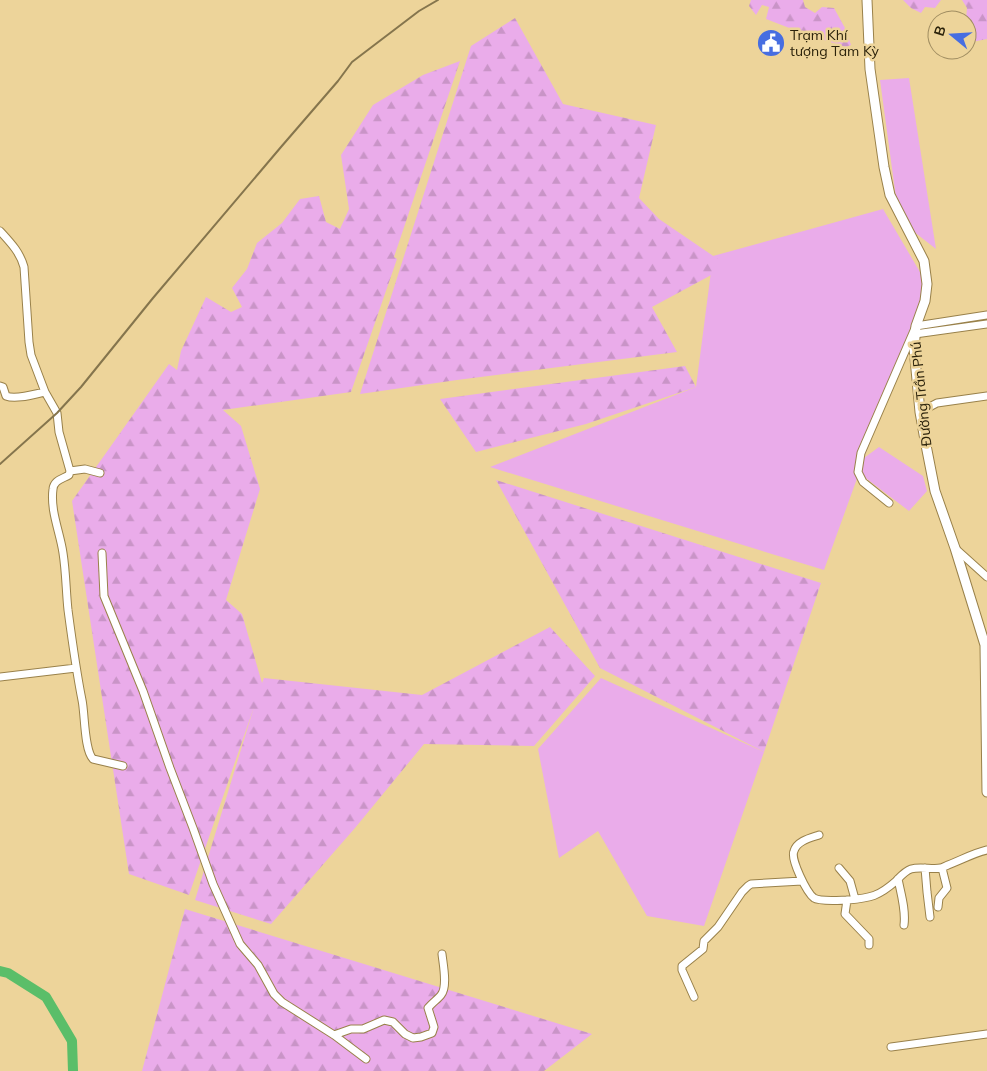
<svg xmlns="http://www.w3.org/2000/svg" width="987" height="1071" viewBox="0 0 987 1071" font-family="Mulish,sans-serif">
<defs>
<pattern id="forest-firs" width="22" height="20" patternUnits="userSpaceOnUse" patternTransform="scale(1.25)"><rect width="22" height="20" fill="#eaacea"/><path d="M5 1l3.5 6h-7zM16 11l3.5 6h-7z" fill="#c994c7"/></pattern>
</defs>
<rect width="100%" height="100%" fill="#edd49a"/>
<!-- grass -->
<path fill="#eaacea" d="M909,78L936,249L899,220L880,80Z
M883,209L927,284L864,458L879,447L923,476L927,491L909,511L859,473L824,570L490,467L696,387L713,256Z
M601,678L764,752L704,926L647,916L598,831L559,858L538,749Z"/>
<!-- forest -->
<path fill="url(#forest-firs)" d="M751,0H803L805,7L815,13L822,7L834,8L845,28L851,45L846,47L805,34L766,19L769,7L762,5L756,15L749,6Z
M903,0H941L935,8L925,7L921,13L911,8Z
M962,0H987V39L967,43V20H966L967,8Z
M515,18L563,104L656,125L639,198L659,219L728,266L652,307L677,352L457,380L360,394L471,46Z
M460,61L394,257L397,259L351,392L223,410L241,426L260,489L226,600L242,614L262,683L264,678L422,695L550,627L595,676L534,746L424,744L355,828L271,924L195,900L254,707L189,895L129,874L72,501L169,364L177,370L181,351L206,297L231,312L242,307L232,288L247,269L257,243L282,223L300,199L319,196L326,222L340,229L349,209L341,155L373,105L423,75Z
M685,366L696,387L586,424L476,452L440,399Z
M496,480L821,583L764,752L600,668Z
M185,909L592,1034L544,1071H142Z"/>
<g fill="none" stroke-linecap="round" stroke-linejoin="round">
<!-- river -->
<path stroke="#5bbe69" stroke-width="10" d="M0,971L8,973L46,997L72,1041L73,1071"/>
<defs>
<path id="minor" d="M0,231C10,242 20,252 24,267L29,342L31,355L45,392L57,413L59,432L70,471
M915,334L987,324
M0,386L3,387L6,396C16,400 35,394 45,392
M920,412L937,403L987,396
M100,473L85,469L70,471L69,475C62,479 54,480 53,489C50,511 60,532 63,553C66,572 66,591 68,610C72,640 76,670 82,700C85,714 84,750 93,759L123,766
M889,503L863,482L858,472L861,453L916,326L987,315
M956,549L987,577
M102,553L104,596L143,691L170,768L193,828L213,884L240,944L258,965L274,994L282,1002L334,1035L366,1059
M0,677L76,668
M819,835C810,838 797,841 794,851C790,859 807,893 814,898C820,902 841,900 848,900C871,898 879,896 896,881C900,877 905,871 911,869C921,866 932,870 941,868C944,867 946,866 948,865C961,860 974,853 987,850
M839,868L850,881L855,899
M925,868L927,892L930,917
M898,879C901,894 906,910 904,925
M847,900L845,914L869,939V945
M938,907L939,898L947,888L942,868
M694,997L682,970V966L703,949L704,941L718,927L742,892L748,886L751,884L802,881
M334,1035L351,1029H363L384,1020L393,1022L405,1034L413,1038L421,1037L432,1033L434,1027L428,1008L429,1007C432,1003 438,999 441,995C448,987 443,964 442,954
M891,1047L987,1034"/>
<path id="major" d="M867,0L870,69L884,167L890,195L924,261L927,284L925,301L916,326L914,348L920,412L925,440L935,491L955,548L985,645L987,792"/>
</defs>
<!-- minor casing -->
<use href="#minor" stroke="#99814a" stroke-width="9"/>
<!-- major casing -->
<use href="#major" stroke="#99814a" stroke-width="11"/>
<!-- minor -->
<use href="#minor" stroke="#fff" stroke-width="7"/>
<!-- major -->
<use href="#major" stroke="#fff" stroke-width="9"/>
<!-- rail -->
<path stroke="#85754d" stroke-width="2" d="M0,464L57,413L81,387L153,298L281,147L338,81L352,62L419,11L438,0"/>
</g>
<!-- icons -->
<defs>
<symbol id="civic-disc" viewBox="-11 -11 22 22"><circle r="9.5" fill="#476ee1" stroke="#edd49a"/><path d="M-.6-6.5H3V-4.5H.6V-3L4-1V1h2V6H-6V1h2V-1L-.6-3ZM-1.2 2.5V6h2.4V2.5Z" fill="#fff"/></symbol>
</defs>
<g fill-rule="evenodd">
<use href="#civic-disc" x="755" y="27" width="32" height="32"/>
</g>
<g text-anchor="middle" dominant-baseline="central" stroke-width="5" stroke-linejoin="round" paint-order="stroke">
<!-- poi labels -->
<g font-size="14" fill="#2c230b" stroke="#edd49a" text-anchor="start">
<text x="790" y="35">Trạm Khí<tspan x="790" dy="16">tượng Tam Kỳ</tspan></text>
</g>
<!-- street labels -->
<g font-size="14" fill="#2c230b" stroke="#edd49a">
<text transform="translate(921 394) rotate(-96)">Đường Trần Phú</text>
</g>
</g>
<!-- north arrow -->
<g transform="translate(952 35) rotate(288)"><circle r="24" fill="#edd49a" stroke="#a08d61"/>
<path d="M0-4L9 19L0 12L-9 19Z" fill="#476ee1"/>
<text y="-8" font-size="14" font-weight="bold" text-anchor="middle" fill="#2c230b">B</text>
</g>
</svg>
